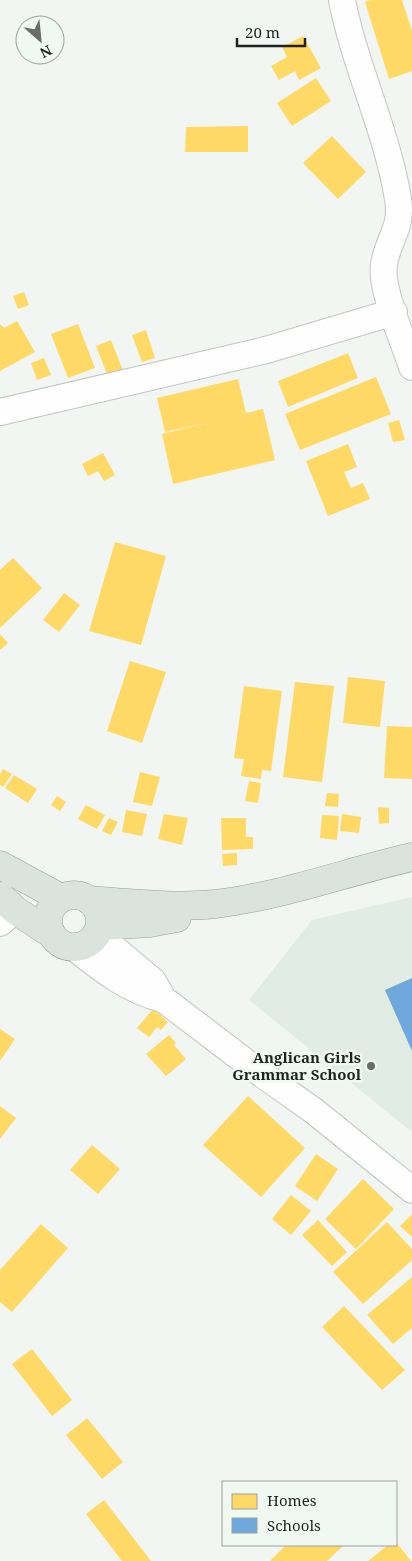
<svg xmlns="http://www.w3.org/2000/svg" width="412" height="1561" viewBox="0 0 412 1561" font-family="'Noto Serif',serif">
<rect width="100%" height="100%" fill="#f2f6f3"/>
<!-- built -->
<path fill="#e1ece4" d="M412,897V1132L249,1000L312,920Z"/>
<!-- homes -->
<path fill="#ffd966" d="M370,0H402L412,31V71L389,79L365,2Z
M303,36L321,68L299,80L295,71L279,80L271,66L287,57L282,47Z
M316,78L331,101L292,126L277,103Z
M248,126V152H185L186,127Z
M332,136L366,172L338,199L303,163Z
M24,292L29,305L18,309L13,296Z
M17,321L35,352L0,371V324L4,328Z
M78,324L95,368L68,378L51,334Z
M146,330L155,358L142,362L132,335Z
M111,340L124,373L109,379L96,346Z
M348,353L358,378L288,407L278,381Z
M44,358L51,375L37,380L31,363Z
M376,377L391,414L300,450L285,414Z
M238,379L246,413L263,409L275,460L173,484L162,434L207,423L165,432L157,398Z
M399,420L405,440L393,442L388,423Z
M348,444L357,467L344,472L351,488L363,483L370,499L328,516L306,461Z
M103,453L115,475L104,481L98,471L88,476L82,464Z
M115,542L166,556L141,645L89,631Z
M13,558L42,588L0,628V570Z
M64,593L80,605L59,632L43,620Z
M0,634L8,643L0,650Z
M130,661L166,672L142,743L107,731Z
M348,677L385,681L380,727L343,723Z
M295,682L334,686L322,782L283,777Z
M244,686L282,691L271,771L262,770L261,779L241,776L244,759L234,758Z
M387,726L412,727V779L384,778Z
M3,769L12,774L3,787L0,785V774Z
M140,772L160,777L152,806L133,802Z
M14,775L37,789L28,803L5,788Z
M249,781L261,783L258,803L245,801Z
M327,793L339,794L338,807L325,806Z
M57,796L66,802L60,811L51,805Z
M86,805L105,815L97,829L78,819Z
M378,807L389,808V823L379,824Z
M126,810L147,814L142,836L122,832Z
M164,814L188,818L182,845L158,839Z
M342,814L361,817L359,833L340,831Z
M322,815L339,816L337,840L320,838Z
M109,818L118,822L111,835L102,831Z
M221,818H246V837H253V849L222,850Z
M237,853V865L223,866L222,854Z
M153,1009L168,1022L161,1030L157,1027L149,1037L137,1028Z
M0,1029L15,1039L0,1061Z
M169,1035L176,1043L174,1045L186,1059L166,1076L146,1054Z
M248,1096L305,1148L261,1197L203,1145Z
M0,1106L16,1118L0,1139Z
M92,1145L120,1169L98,1194L70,1170Z
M316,1154L338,1169L317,1201L295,1186Z
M363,1179L394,1209L356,1249L325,1219Z
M291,1195L311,1211L291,1235L272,1219Z
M412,1214V1237L400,1226Z
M318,1220L347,1252L332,1266L302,1235Z
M387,1222L412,1249V1260L363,1304L333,1272Z
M41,1224L68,1248L12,1312L0,1302V1270Z
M412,1277V1328L393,1344L367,1315Z
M344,1306L405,1370L382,1390L322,1327Z
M32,1349L72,1400L52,1416L12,1364Z
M87,1418L123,1462L102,1479L66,1435Z
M104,1500L151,1561H122L86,1514Z
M396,1542L411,1561H368L388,1545H396Z
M286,1545H344L327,1561H270Z"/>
<!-- schools -->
<path fill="#6fa8dc" d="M412,978V1051L385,990Z"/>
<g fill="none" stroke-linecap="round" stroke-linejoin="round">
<defs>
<path id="minor" d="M342,0C355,67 387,131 398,199C403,229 387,240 384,265C380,288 404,342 412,367
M0,412L266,350L394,312
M0,923L15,910
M98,935L153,981L163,999
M75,948C101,969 129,991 163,999L259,1072L314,1111L412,1190"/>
<path id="major" d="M0,865L61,898
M48 921a26 26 0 1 1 52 0a26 26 0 1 1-52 0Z
M0,896L15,910L50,933
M89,900C127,903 178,908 215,904C283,896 346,872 412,857
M100,926L150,923L177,918"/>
</defs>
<!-- minor casing -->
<use href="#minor" stroke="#c2c5c3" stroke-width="28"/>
<!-- major casing -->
<use href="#major" stroke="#93a299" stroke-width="29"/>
<!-- minor -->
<use href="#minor" stroke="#fdfefd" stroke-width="26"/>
<!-- major -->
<use href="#major" stroke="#dbe3df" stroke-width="28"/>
</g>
<!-- markers -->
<circle fill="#696c6a" stroke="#f0f8f2" stroke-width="2" cx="371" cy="1066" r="5"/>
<g text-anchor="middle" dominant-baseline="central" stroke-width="5" stroke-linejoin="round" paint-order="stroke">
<!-- poi labels -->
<g font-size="15" font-weight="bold" fill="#1f2220" stroke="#f0f8f2" text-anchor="end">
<text x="361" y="1057">Anglican Girls<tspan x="361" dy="17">Grammar School</tspan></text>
</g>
</g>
<!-- legend -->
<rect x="222" y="1481" width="175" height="65" fill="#f0f8f2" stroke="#9ca29e"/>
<rect x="232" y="1494" width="25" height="15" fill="#ffd966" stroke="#9ca29e"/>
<text x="267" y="1506" font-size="15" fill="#1f2220">Homes</text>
<rect x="232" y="1518" width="25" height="15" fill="#6fa8dc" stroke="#9ca29e"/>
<text x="267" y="1531" font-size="15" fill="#1f2220">Schools</text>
<!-- north arrow -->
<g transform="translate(40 40) rotate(153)"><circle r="24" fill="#f0f8f2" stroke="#9ca29e"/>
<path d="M0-4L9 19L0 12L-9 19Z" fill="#696c6a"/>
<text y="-8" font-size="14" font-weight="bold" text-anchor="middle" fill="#1f2220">N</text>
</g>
<!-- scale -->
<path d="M237 38v8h68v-8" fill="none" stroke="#1f2220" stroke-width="2.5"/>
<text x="245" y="38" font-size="15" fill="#1f2220" stroke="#f0f8f2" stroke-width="4" paint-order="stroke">20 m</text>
</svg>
